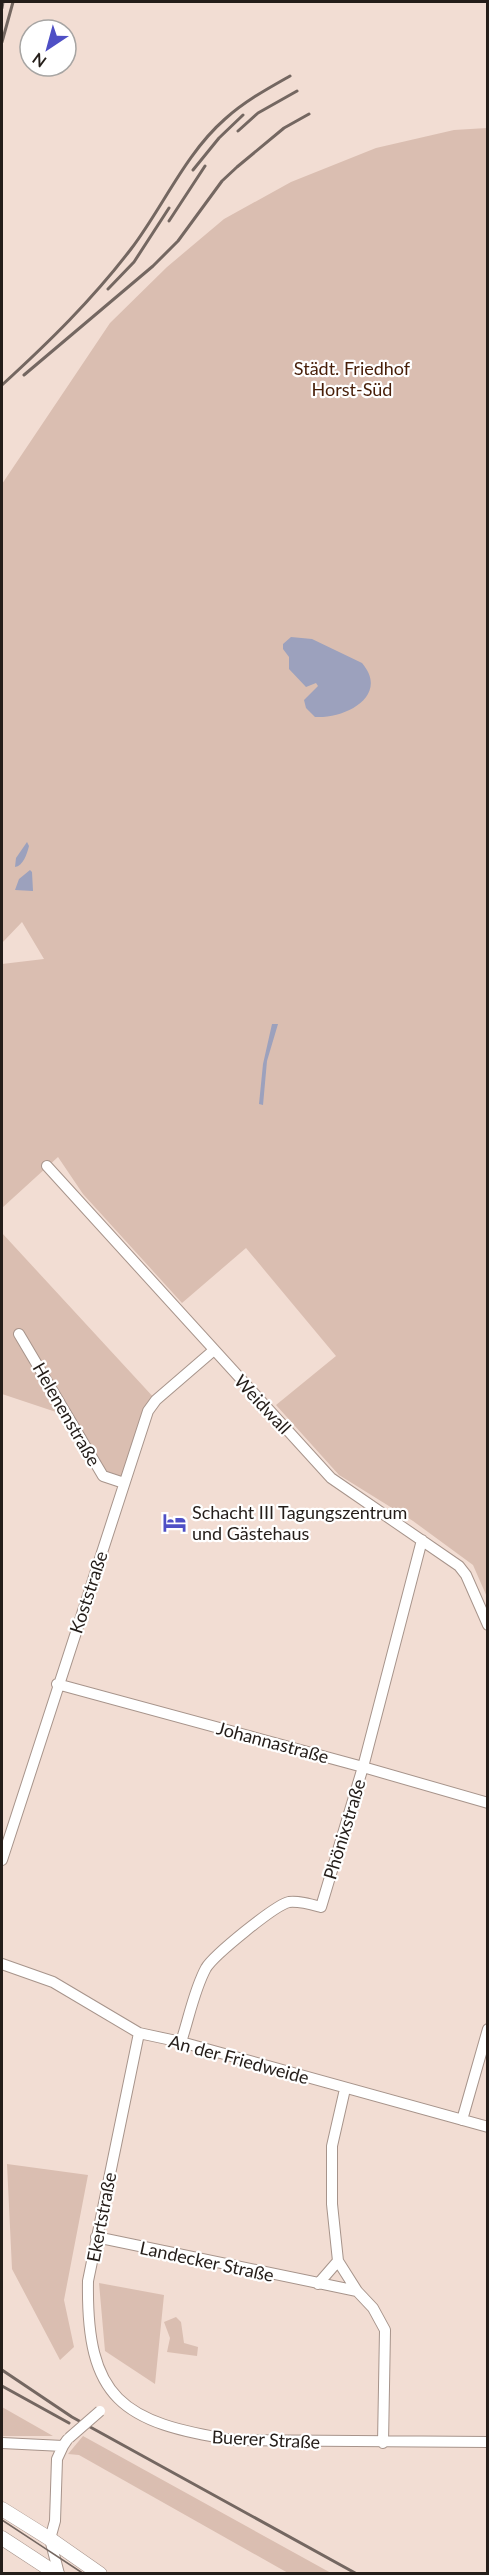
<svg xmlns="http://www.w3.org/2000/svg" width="489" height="2575" viewBox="0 0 489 2575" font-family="Lato,sans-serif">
<rect width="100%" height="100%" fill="#f2ddd3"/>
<!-- green -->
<path fill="#dabeb1" d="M487,128V1597L473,1565L413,1521L339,1475L276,1405L336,1356L246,1248L182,1303L83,1194L58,1157L2,1208V964L44,959L22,922L2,943V484L110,323L167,267L224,219L291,182L376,148L454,130Z
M2,1233L156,1400L124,1483L103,1476L68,1416L2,1394Z
M7,2164L88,2175L64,2300L74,2347L60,2360L12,2269Z
M99,2283L164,2295L155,2384L105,2351Z
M176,2317L181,2322L184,2343L198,2347L197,2356L167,2352L170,2338L164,2322Z
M2,2407L53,2436H2Z
M83,2436L331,2573H288L79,2455L68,2454Z"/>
<!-- water -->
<path fill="#9ca1bd" d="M291,637L312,639L362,663C390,696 345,719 315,717L306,708L304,700L318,686L316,683L306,687L289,669V657L283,649V644Z
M27,842L29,846C27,854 23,866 15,867L16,858Z
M30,870L32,872L33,891L15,890L19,879Z
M272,1024H278L267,1061L263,1105L259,1104L263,1064Z"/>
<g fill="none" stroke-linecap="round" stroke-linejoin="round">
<defs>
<path id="minor" d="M47,1166L331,1478L459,1566L466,1575L488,1625
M19,1334L103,1476L124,1483
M57,1684L363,1767L488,1803
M2,1860L148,1411L156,1400L214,1350
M2,1964L53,1982L139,2033L181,2042L488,2127
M139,2033L88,2281C86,2399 122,2423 234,2440L488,2442
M181,2042C189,2018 194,1990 206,1968C214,1955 275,1905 289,1902C300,1901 310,1904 321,1907L363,1767L422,1540
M345,2089L332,2146V2204L338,2261L357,2291L373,2308L385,2330L383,2443
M462,2120L488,2029
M96,2237L357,2291
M318,2284L338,2261
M2,2443L63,2446L67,2440
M59,2574L50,2539L55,2521L57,2459L63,2446"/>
<path id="major" d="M2,2509L50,2539L100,2574
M2,2538L57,2574"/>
</defs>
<!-- minor casing -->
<use href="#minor" stroke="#a7948b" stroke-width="12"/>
<!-- major casing -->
<use href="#major" stroke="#a7948b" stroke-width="15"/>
<!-- minor -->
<use href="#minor" stroke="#fff" stroke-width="10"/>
<!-- major -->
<use href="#major" stroke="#fff" stroke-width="14"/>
<!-- tram -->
<path stroke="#746761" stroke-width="1.5" d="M2,2520L84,2574"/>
<!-- rail -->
<path stroke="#746761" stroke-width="3" d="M2,8L3,2
M2,42L13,2
M238,131L258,113L297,91
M193,170L219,138L243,115
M169,221L205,166
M108,289L134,262L169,208
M24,375L153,266L178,241L222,181L237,167L284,128L309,114
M2,385C49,342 92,300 131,249C163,207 185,154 225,119C245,101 267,89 290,76
M2,2370L72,2417L357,2574
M2,2386L69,2423"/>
<defs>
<path id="minor-bridge" d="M69,2438L100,2411"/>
</defs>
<!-- minor-bridge casing -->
<use href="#minor-bridge" stroke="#a7948b" stroke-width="12" stroke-linecap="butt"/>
<!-- minor-bridge -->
<use href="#minor-bridge" stroke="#fff" stroke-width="10"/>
</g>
<!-- icons -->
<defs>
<symbol id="hotel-bare" viewBox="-9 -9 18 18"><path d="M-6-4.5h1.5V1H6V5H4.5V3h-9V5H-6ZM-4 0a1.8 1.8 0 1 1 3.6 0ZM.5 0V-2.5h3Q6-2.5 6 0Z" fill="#4e4fc5" stroke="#fff" stroke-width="2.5" paint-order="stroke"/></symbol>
</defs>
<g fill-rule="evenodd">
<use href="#hotel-bare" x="158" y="1506" width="33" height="33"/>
</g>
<g text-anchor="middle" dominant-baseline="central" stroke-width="4.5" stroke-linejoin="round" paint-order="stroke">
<!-- park labels -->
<g font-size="18" fill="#471e08" stroke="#fff">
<text x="352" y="368">Städt. Friedhof<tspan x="352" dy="21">Horst-Süd</tspan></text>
</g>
<!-- street labels -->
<g font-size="18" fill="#241d19" stroke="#fff">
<text transform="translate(263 1404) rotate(47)">Weidwall</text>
<text transform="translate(67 1414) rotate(60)">Helenenstraße</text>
<text transform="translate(88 1592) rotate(-72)">Koststraße</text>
<text transform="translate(273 1742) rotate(15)">Johannastraße</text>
<text transform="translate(344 1829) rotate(-73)">Phönixstraße</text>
<text transform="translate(239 2059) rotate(15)">An der Friedweide</text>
<text transform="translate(101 2217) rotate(-79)">Ekertstraße</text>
<text transform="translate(207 2261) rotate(12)">Landecker Straße</text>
<text transform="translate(266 2439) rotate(3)">Buerer Straße</text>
</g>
<!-- poi labels -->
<g font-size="18" fill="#241d19" stroke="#fff" text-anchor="start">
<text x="192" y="1512">Schacht III Tagungszentrum<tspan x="192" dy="21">und Gästehaus</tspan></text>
</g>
</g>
<!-- border -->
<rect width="489" height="2575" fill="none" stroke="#241d19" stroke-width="6"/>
<!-- north arrow -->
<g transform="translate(48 48) rotate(216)"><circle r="28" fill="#ffffff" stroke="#a7a5a3" stroke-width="1.5"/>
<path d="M0-4.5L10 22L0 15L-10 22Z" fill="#4e4fc5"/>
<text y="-9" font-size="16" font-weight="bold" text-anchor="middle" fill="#241d19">N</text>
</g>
</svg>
